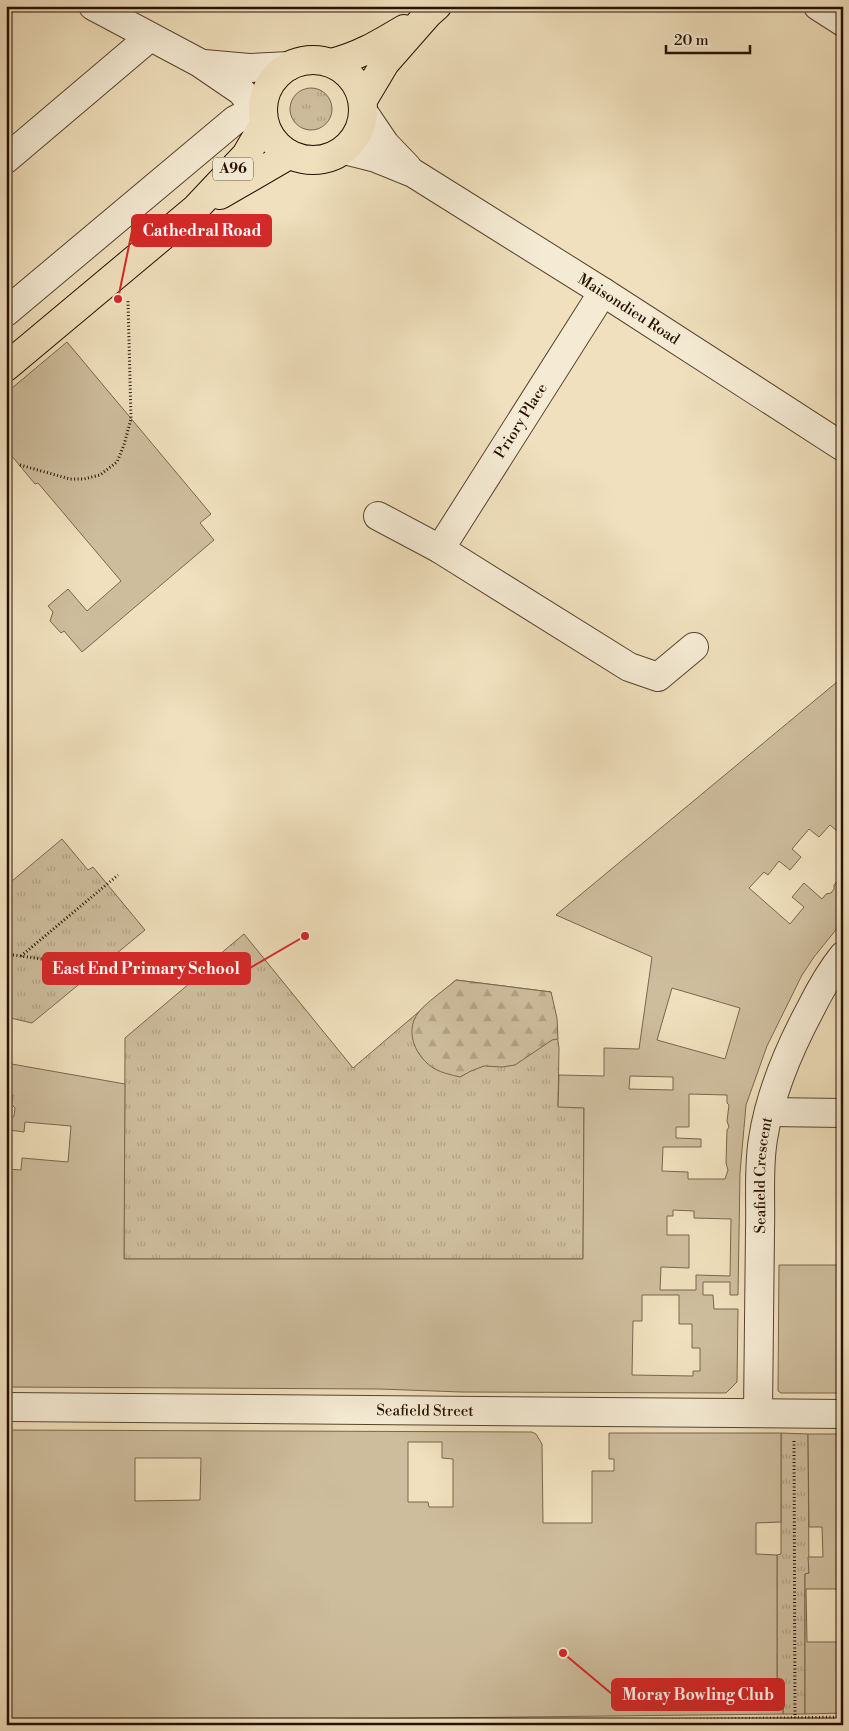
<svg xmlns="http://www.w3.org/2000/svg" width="849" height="1731" viewBox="0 0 849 1731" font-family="'Libre Bodoni',serif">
<defs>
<pattern id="grass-tufts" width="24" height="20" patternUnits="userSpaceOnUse" patternTransform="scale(1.25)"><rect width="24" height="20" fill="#cebd9d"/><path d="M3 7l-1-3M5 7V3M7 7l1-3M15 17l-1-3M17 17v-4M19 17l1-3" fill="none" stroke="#b1a185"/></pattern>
<pattern id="forest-firs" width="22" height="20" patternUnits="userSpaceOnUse" patternTransform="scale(1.25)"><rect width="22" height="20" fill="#cebd9d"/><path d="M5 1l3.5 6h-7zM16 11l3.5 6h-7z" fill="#b1a185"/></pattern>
</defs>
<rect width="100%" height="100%" fill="#f0e0bd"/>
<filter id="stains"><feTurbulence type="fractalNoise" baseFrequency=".004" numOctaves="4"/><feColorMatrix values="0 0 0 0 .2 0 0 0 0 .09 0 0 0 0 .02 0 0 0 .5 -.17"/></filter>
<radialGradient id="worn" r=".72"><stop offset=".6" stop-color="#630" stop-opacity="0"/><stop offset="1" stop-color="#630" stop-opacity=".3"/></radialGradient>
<!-- grass -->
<path fill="url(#grass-tufts)" stroke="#7a664e" d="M290 109a21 21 0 1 1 42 0a21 21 0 1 1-42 0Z
M62,839L88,870L93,867L145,930L32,1023L6,1017V886Z
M244,934L353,1068L456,980L551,992L559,1048L558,1106L584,1107L583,1259H124L125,1038L203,972L201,970Z
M781,1433L808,1434L809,1573L805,1574V1714H783V1699H777V1555L781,1554Z"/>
<!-- forest -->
<path fill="url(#forest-firs)" stroke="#7a664e" d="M456,980L551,992L557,1018L558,1039L552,1040L515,1065L502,1067L484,1066L471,1071L460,1077C452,1075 442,1073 435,1069C416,1058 404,1032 418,1013C424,1004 447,988 456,980Z"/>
<!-- garden -->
<path fill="#cebd9d" stroke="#7a664e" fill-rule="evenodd" d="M67,342L211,514L200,523L214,540L82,652L64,631L61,633L50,621L53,612L48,606L68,589L87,611L121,581L38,483L35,484L6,449V393Z
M843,677V836L830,825L819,837L809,829L792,849L801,857L790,870L779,861L768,875L764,872L749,888L790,924L804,907L792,897L804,883L822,899L826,894L831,893L834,889V885L843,875V921L814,957L802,975L767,1046L746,1105L740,1173L738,1295H730V1282H703V1295H713L714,1309H738L737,1382L726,1393L462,1392L379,1389L6,1387V1169L21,1170L22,1158L68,1162L71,1126L25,1122L24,1132L9,1130L11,1119L14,1116L15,1108L12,1105L13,1095L6,1094V1063L125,1084L124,1259H583L584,1108L558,1107L559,1075L604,1076V1048L639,1049L652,957L556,915ZM672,988L740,1008L725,1059L657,1040ZM630,1076L673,1077V1090L629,1089ZM689,1094L727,1095V1103L729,1105L727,1121L729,1127L727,1130L726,1163L728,1170L725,1179H688V1172L662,1171L663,1147H701V1139L676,1138V1127H689ZM673,1210L694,1211V1218L731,1219L730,1276L696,1275V1290H660L661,1267L689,1268V1235H667V1216H673ZM642,1295H679V1324H692V1348H700V1371H693V1376L632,1375L633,1321H642Z
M779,1265H843V1393H781L778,1391Z
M6,1430L532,1432L536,1434L542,1444L543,1523H592V1471H614V1459H609V1433H781V1522L756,1523V1554L777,1555V1699H783V1714L349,1719L152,1725H6ZM408,1442H442V1458L453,1459V1507H429L428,1502H408ZM135,1458H201L200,1500L135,1501Z
M808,1434H843V1589H806L807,1642H843V1713L805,1714V1574L809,1573L808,1557H823L822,1527H809Z"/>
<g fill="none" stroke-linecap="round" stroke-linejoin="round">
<defs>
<g id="minor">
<path d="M93,6L200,63L241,91L263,117"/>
<path d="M818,6L843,22"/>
<path d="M204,64L249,68L289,66"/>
<path d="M364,113L385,144L407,167"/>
<path id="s1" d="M344,150L376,158L413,173L603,292L843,447"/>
<path d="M6,159L150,37"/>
<path d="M603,292L440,549L629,667L658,677L694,647"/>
<path d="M6,312L235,120L257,109"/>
<path d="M378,516L440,549"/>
<path d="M769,1112L843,1113"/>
<path id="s2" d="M6,1407L843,1414"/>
<path id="s3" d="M758,1413C759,1352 759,1291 760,1230C761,1201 758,1168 763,1139C770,1093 789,1049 811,1008C820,990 830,972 843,956"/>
</g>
<path id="highway" d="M263 110a50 50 0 1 1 100 0a50 50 0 1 1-100 0Z
M331,63C359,56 379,44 404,29
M363,100L385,63L428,14L437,6
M220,195L289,155
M6,367L195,209L246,155L264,124"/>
</defs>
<!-- minor casing -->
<use href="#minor" stroke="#58442f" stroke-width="30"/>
<!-- highway casing -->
<use href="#highway" stroke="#261000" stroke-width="30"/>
<!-- path -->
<path stroke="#261000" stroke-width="3" stroke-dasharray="1 2.5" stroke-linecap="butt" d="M20,465L70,479H84L100,475L117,462L124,445L131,419L128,301
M6,954L100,967
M21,956L118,875
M794,1441L795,1718
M357,1725L843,1717"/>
<!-- minor -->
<use href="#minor" stroke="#f5ebd4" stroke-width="28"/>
<!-- highway -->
<use href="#highway" stroke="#f0e0bd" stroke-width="28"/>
</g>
<g text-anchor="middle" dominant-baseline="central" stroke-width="4" stroke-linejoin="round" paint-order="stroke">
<!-- shield labels -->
<rect fill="#f5ebd4" stroke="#645240" stroke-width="1" x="213" y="157.5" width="40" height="23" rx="4"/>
<g font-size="14" font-weight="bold" fill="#261000">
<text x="233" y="169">A96</text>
</g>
<!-- street labels -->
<g font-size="15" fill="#261000" stroke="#f5ebd4">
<text stroke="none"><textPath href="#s1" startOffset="328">Maisondieu Road</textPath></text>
<text transform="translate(521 421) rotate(-58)">Priory Place</text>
<text stroke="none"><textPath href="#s3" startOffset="238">Seafield Crescent</textPath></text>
<text stroke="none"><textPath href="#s2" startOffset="419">Seafield Street</textPath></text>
</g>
</g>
<!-- callouts -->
<path fill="none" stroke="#d62828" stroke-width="2" d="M118 299L132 231M305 936L250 968M563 1653L612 1694"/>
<g fill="#d62828" stroke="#f5ebd4" stroke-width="2">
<circle cx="118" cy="299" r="5"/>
<circle cx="305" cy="936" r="5"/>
<circle cx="563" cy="1653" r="5"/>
</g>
<g fill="#d62828" stroke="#d62828" stroke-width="2">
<rect x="132" y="215" width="139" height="31" rx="5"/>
<rect x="43" y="953" width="207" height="31" rx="5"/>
<rect x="612" y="1679" width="172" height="31" rx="5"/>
</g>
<g font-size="16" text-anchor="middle" font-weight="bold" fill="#fff">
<text x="202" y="236">Cathedral Road</text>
<text x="146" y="974">East End Primary School</text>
<text x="698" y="1700">Moray Bowling Club</text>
</g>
<!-- margin -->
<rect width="849" height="1731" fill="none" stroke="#f0e0bd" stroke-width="25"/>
<rect x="8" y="8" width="834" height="1716" fill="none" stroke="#261000" stroke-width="2.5"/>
<rect x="12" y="12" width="824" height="1706" fill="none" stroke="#261000"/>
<!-- scale -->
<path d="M666 45v8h84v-8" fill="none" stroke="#261000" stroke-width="2.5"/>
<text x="674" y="45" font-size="15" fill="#261000" stroke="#f5ebd4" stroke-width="4" paint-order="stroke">20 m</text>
<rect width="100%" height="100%" filter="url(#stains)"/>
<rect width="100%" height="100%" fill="url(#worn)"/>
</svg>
